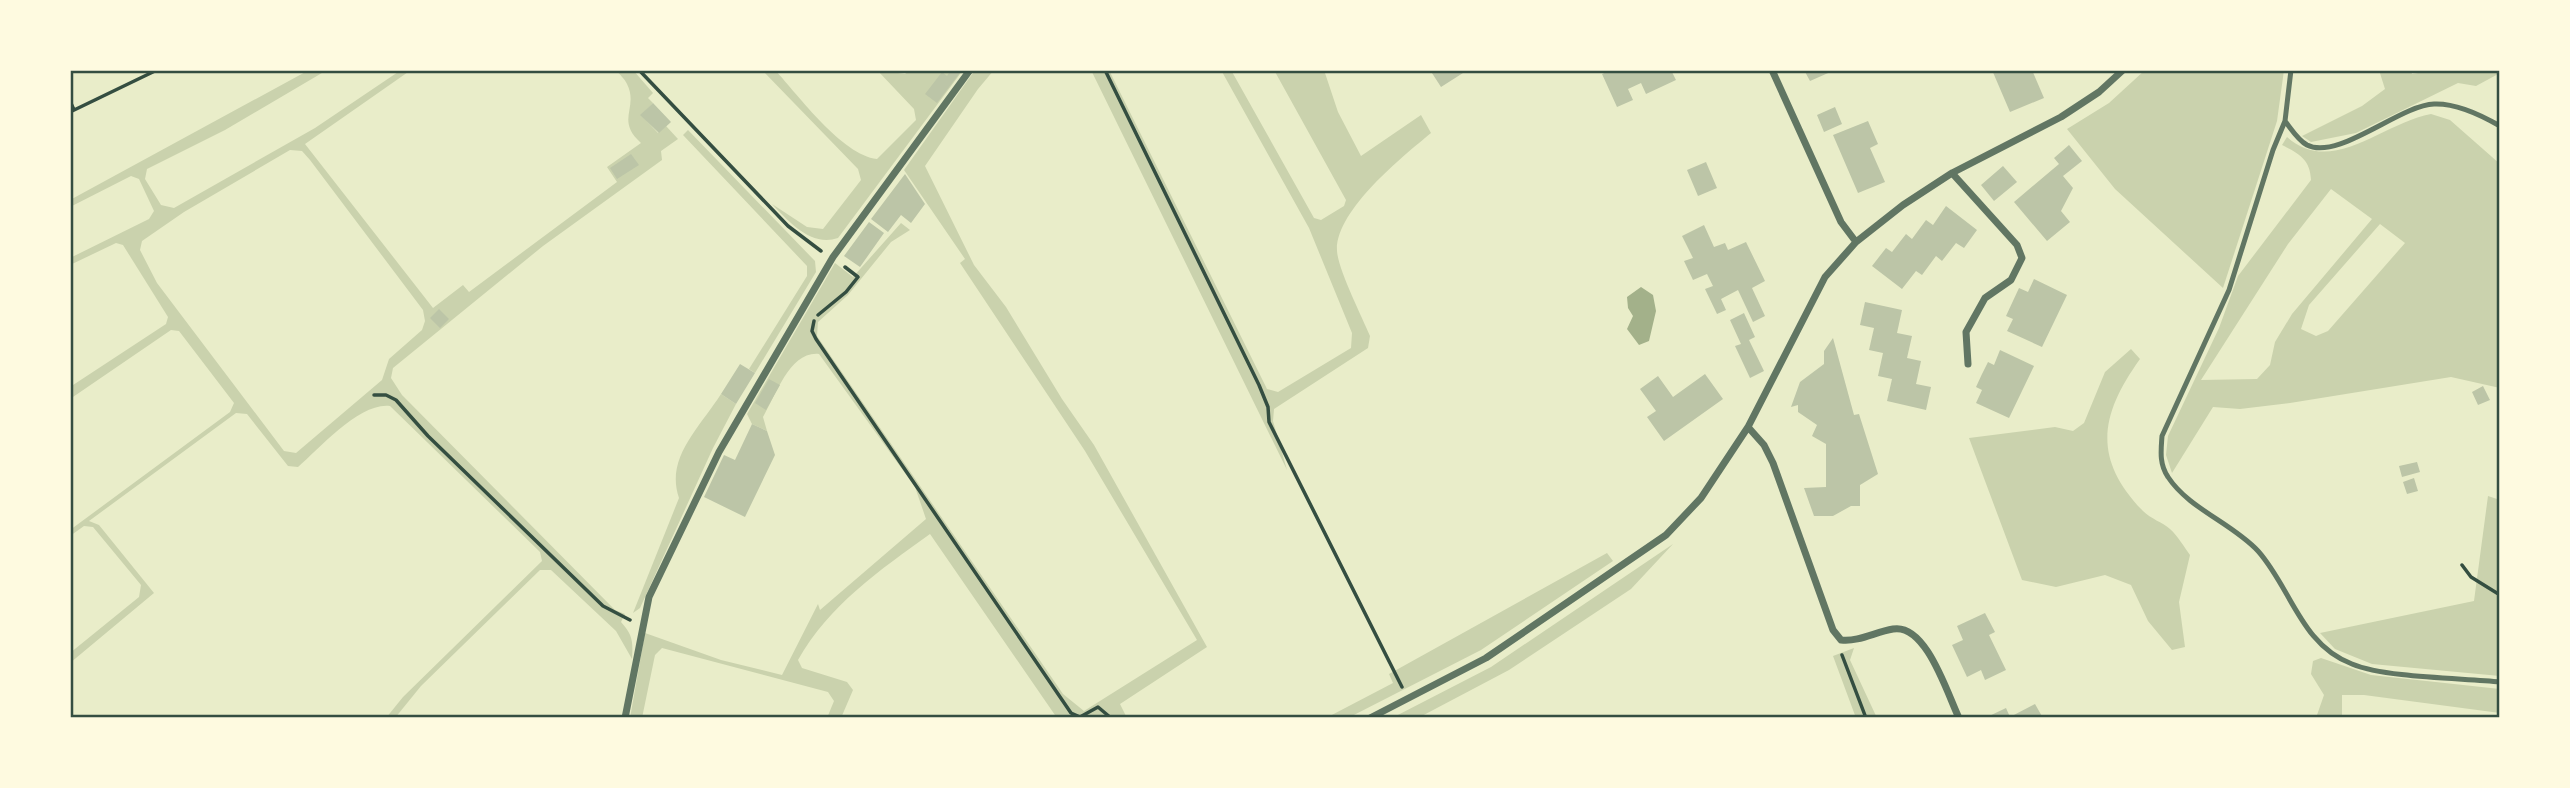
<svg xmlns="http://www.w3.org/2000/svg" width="2570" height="788" viewBox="0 0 2570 788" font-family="'Noto Sans',sans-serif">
<rect width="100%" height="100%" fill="#e9edc9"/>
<!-- green -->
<path fill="#cad2ad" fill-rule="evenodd" d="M309,70H327L225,130L147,169L145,179L161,205L174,208L315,128L401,70H411L305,144L433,308L463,285L469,292L617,182L607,167L641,143C615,120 639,108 627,84C625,79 619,74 616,70H633L653,93L648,98L653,103L641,115L658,133L666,126L678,139L661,151L662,160L543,246L393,368L391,378L402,395L615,610L625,614L621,622C633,635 633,642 632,659L616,631L551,570H540L421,686L395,718H386L403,697L542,561L540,552L390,406C360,402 320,448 298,467L288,466L247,414L236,413L89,521L99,525L154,593L70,663V653L139,597L141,585L93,527L84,526L70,536V530L230,412L234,403L179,331L171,330L70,399V387L166,324L168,317L123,245L116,243L70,265V258L149,219L154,211L139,179L131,176L70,207V200ZM290,150L302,151L310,160L423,310L425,321L422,330L389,359L382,380L296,453L284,451L157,283L140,250L142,241L184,212Z
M762,70H775C799,96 842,155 877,159L916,120L914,109L877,70L905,74L910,70H963L838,238C811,247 789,222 772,204L807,227L823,229L861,180L858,169Z
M975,70H994L978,89L925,166L974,265L1006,307L1062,399L1094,445L1207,647L1120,704L1127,718H1057L930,534C880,570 829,605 798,660L802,668L847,682L853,690L841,718H827L834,701L828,692L662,648L655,655L642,718H630L645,633L721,660L782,675L818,604L820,610L926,519L915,487L819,354C790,351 776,395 763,417L767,431L752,424L747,414L835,263L853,277L901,223L910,230L891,242L848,295L818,322L817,336L1063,694L1084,711L1197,640L1085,451L960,263L965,259L904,170Z
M1091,70H1109L1267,389L1278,392L1351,348L1352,333L1309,228L1221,70H1231L1314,218L1321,220L1344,206L1346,200L1274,70H1324L1338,112L1361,156L1421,115L1431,133C1402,157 1335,211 1337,251C1338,269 1362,317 1370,336L1368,348L1274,409L1273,421L1287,470Z
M2145,70H2284L2277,121L2223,288L2115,189L2067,129L2109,103Z
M2379,70H2411L2412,74L2436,70H2500V73L2476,86L2458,83L2356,133L2311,142L2302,136L2362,106L2385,89Z
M2431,114L2450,120L2500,164V388L2451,377L2290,403L2240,409L2213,407L2172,473L2166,455L2168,436L2219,328L2238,276L2311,180C2310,159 2299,154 2282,145L2287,137C2332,177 2382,123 2431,114ZM2331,189L2372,219L2292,314L2275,342L2270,365L2257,379L2201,380L2288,244ZM2380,224L2405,243L2328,331L2316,336L2301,329L2309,305Z
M688,130L815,261L816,272L755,373L749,369L807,276V266L683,135Z
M2131,349L2140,359C2100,415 2092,458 2143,511C2151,519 2162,522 2170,529C2178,536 2184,547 2190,555L2179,602L2185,647L2172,650L2148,621L2131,585L2105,575L2056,587L2022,580L1969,438L2055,427L2073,431L2084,423L2105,372Z
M721,394L736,404L713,448L640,608L633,613L679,498C665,458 700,427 721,394Z
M2488,496L2500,500V676L2372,664L2335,649L2320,633L2474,601Z
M1673,544L1631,589L1509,670L1418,718H1392L1491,667Z
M1607,553L1613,561L1481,650L1348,718H1326L1393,683L1389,674Z
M1854,648L1850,660L1877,718H1856L1833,656Z
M2321,658L2371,675L2500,689V713L2364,695H2342V718H2311L2317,715L2324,695L2311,674L2313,661Z"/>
<!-- water -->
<path fill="#a3b18a" d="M1641,287L1653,295L1656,311L1649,341L1639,345L1627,329L1633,316L1628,308L1627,297Z"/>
<!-- building -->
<path fill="#bcc5a7" d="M951,70H962L937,103L925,94L942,72L947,76Z
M1430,70H1460L1463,73L1441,87Z
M1611,70H1671L1676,80L1646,94L1641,83L1628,89L1633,100L1617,107L1602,74Z
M1804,70H1835L1810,81Z
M1992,70H2032L2044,98L2010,112Z
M653,103L671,122L659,133L640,115Z
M1835,107L1842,124L1824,132L1817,115Z
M1868,121L1878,144L1870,148L1885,182L1858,193L1833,135Z
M2069,145L2082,161L2063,176L2073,188L2061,211L2070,222L2047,241L2014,202L2059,164L2054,158Z
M631,154L639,165L617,179L610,168Z
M1706,162L1717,188L1698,196L1687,170Z
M2003,166L2017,182L1994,201L1981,185Z
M905,174L925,204L911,223L901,215L888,232L871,219Z
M1946,206L1977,230L1964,248L1956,243L1942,261L1936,256L1922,275L1916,271L1902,289L1872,266L1886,248L1892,252L1906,234L1912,239L1926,220L1933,225Z
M869,222L884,233L860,267L844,256Z
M1704,225L1714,247L1725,243L1728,250L1746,242L1765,281L1752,288L1765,316L1753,322L1738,290L1721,299L1726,310L1717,314L1705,289L1713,286L1707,274L1693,280L1684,261L1693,258L1682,236Z
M2034,279L2067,295L2042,347L2007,331L2013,319L2006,316L2019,288L2028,292Z
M1865,302L1902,310L1897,333L1912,336L1907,358L1921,361L1916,384L1931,387L1926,410L1887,401L1892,379L1878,376L1883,353L1869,350L1874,328L1860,325Z
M439,309L449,319L440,328L430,318Z
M1744,313L1755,337L1749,340L1764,371L1750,378L1735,346L1741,344L1730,320Z
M1833,338L1854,415L1859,414L1878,474L1860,485V506H1851L1833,516H1814L1804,488L1826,487V444L1812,436L1817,425L1798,412V405L1791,407L1800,382L1824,364V351Z
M2000,350L2034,366L2009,418L1976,403L1982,390L1976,387L1982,374L1988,362L1994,365Z
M740,364L755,373L736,404L721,394Z
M1705,374L1723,399L1664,441L1647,417L1656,411L1640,389L1658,376L1673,397Z
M769,379L780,385L766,410L755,403Z
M2483,386L2490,400L2478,405L2472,392Z
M752,424L767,431L775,455L745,517L704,497L724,455L735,460Z
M2417,462L2420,472L2402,477L2399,466Z
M2414,478L2418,491L2407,494L2403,482Z
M1985,613L1995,632L1989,635L2006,670L1985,680L1981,670L1967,677L1952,645L1963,640L1957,626Z
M2035,704L2043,718H1985L2006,708L2010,717Z"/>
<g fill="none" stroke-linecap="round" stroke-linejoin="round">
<!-- path -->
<path stroke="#344e41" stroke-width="3.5" d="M639,70L788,226L821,251
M1105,70L1259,385L1268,407L1269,422L1402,687
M70,101L74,110
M70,112L157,70
M818,315L846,292L858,277L845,267
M814,321L812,331L816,339L1071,713L1080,717L1098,707L1111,718
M374,395H386L396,400L428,436L603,606L630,620
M2462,565L2471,577L2500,595
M1842,655L1866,718"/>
<!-- service -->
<path stroke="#617663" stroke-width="5" d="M2291,70L2285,121L2273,150L2229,290L2162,436C2161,450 2159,464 2168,477C2189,509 2232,523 2258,551C2291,588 2301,645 2352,664C2386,678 2461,678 2500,682
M2285,121C2292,130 2298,140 2307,145C2338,161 2400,105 2434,104C2456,103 2481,115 2500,126"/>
<!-- minor -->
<path stroke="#617663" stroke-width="7" d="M1772,70L1841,222L1856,242
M1952,173L2017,245L2022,258L2011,280L1985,298L1966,332L1968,364
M1748,427L1764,445L1773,463L1833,630L1841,640C1859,642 1875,632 1893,629C1926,623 1947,693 1959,718
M625,718L649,597L719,452L833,257L970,70
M1370,718L1486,658L1666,535L1701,498L1748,427L1825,277L1856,242L1903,205L1952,173L2061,117L2099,92L2123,70"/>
</g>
<!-- border -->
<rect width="2570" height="788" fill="none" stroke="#fefae0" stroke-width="144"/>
<rect x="72" y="72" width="2426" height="644" fill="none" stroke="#344e41" stroke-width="2.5"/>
</svg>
